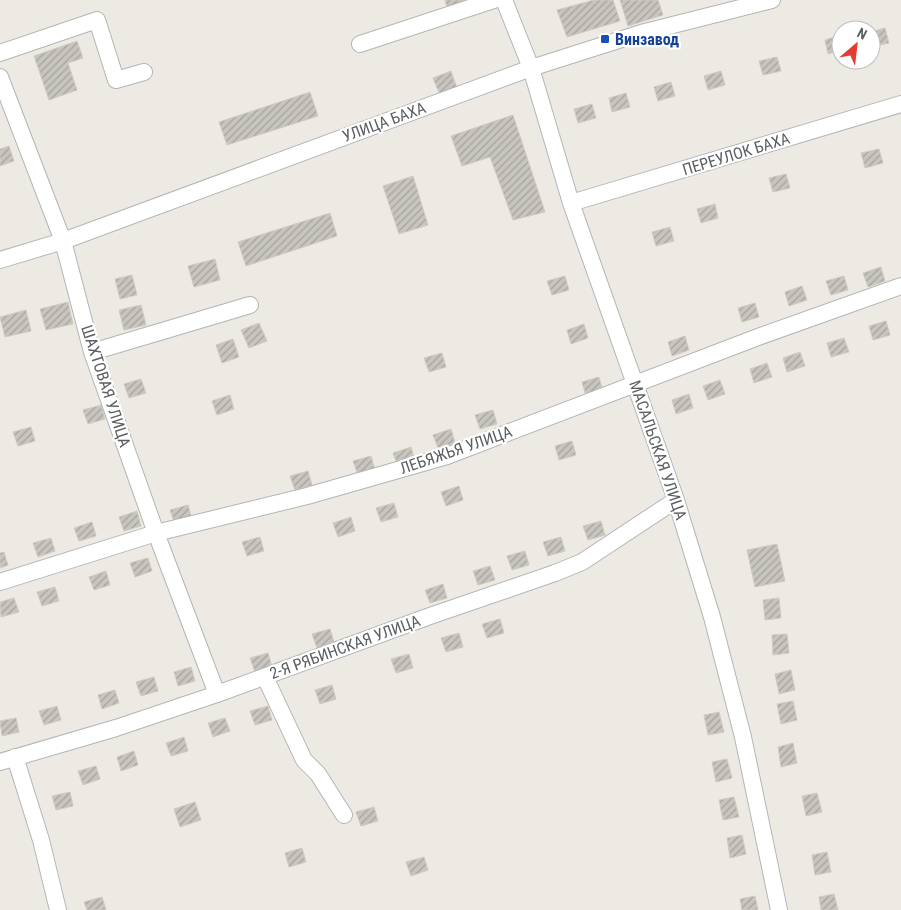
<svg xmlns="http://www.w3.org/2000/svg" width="901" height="910" viewBox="0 0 901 910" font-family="'Roboto Condensed',sans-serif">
<defs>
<pattern id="building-hatch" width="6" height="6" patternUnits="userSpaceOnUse" patternTransform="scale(1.25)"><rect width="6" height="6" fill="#c8c5bf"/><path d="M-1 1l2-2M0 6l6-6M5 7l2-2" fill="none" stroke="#a5a39f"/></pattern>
</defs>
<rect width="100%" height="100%" fill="#eceae2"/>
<!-- building -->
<path fill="url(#building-hatch)" stroke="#d1cbc0" d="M445,0H464L466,6L448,11Z
M594,0H613L620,21L567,37L557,10Z
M620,0H658L663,15L628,26Z
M885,28L889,43L871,47V32Z
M841,35V50L828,54L825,40Z
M77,41L83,58L68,63L77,90L49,100L34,56Z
M777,57L781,71L763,75L759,61Z
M451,71L457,88L440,95L433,78Z
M721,71L725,85L708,90L704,76Z
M671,82L675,96L658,101L654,87Z
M310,92L318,116L227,145L219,122Z
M626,93L630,107L612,112L609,98Z
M592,104L596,118L578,123L574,109Z
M513,115L545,212L513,220L490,157L462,166L451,136Z
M9,146L14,161L0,166V149Z
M879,149L883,163L865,168L861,153Z
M786,174L790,188L773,192L769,178Z
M413,176L428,225L399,234L383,186Z
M715,204L718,218L701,223L697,209Z
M330,213L337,236L246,266L238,242Z
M670,227L674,241L656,246L652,232Z
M215,259L220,280L194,287L188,266Z
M881,267L885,281L868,287L863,273Z
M132,275L137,295L120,299L115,279Z
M565,276L569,290L552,295L547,281Z
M844,276L848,290L831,295L826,281Z
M802,286L807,300L789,306L785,292Z
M68,302L73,324L46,330L40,309Z
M755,303L759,317L742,322L738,308Z
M141,305L146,325L124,330L119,310Z
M26,310L31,331L5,337L0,317Z
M886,321L890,335L873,340L869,326Z
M259,323L267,341L249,348L241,330Z
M584,324L588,338L571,344L567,330Z
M685,336L689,350L672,356L668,342Z
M844,338L849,352L831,357L827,343Z
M233,339L239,357L222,363L216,345Z
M800,352L805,366L787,372L783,358Z
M442,353L446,367L429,372L424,358Z
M767,363L772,377L754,383L750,369Z
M599,377L603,391L586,396L582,382Z
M141,379L146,393L129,398L124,384Z
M720,380L725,394L708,400L703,386Z
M689,394L693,408L676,414L672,400Z
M230,395L234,409L217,415L212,401Z
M101,405L105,419L88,424L83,410Z
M493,410L497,424L480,429L475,415Z
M31,427L35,441L18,446L13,432Z
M451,429L455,443L438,448L433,435Z
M572,441L576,455L559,460L555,446Z
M411,447L415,461L398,466L393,453Z
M371,456L375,470L358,475L353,461Z
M308,471L312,485L295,490L290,476Z
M459,486L463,500L446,506L441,492Z
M394,503L398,517L381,522L376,508Z
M188,505L192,519L175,524L170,510Z
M137,511L141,526L124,531L119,517Z
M351,517L355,531L338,537L333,523Z
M601,521L605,535L588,540L583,526Z
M92,522L96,536L79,541L74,528Z
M260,537L264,551L247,556L242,542Z
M561,537L565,551L548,556L543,542Z
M51,538L55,551L38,557L33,543Z
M777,544L785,581L755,587L747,550Z
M525,551L529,565L512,570L507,556Z
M4,552L8,565L0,568V553Z
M148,558L152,571L135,577L130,563Z
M490,566L495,580L478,585L473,571Z
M106,571L110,585L94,590L89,577Z
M443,584L447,598L430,603L425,590Z
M55,587L59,601L42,606L37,592Z
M14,598L19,612L1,617L0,602Z
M779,598L781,618L765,620L763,600Z
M500,619L504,633L487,638L482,624Z
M330,629L334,642L317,648L312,634Z
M459,633L463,647L446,652L441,638Z
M787,634L789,653L773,655L772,635Z
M268,653L272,667L255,672L250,658Z
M409,654L413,668L396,673L391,659Z
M191,667L195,681L178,686L174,672Z
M791,670L795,690L779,694L775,674Z
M154,677L158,691L141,696L136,682Z
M332,685L336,699L320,704L315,690Z
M115,690L119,703L102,709L98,695Z
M793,701L797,720L781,724L777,704Z
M57,706L61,720L44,725L39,711Z
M268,706L272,720L255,725L250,711Z
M719,712L724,732L708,735L704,715Z
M16,718L19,732L2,736L0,721Z
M225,718L230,731L213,737L208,723Z
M184,737L188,751L171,756L166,743Z
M793,743L797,763L781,767L778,747Z
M134,751L138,765L121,771L117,757Z
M727,759L732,778L716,782L712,762Z
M96,766L100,779L83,785L78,771Z
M70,792L73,806L56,810L52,796Z
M817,793L822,812L806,816L802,796Z
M734,797L739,817L723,820L719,800Z
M195,802L201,820L180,827L174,809Z
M374,807L378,821L361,826L356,812Z
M742,835L746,854L730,858L727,838Z
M302,848L306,862L289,867L285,853Z
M827,852L831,872L815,875L812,855Z
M424,857L428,870L411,876L406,862Z
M834,894L838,910H821L819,897Z
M755,896L758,910H742L740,899Z
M102,897L106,910H87L84,902Z"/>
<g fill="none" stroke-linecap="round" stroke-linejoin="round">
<defs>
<path id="minor" d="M504,0L531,68L571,203L676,500L712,617L743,737L779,910
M360,44L494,0
M0,53L97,20L116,80L144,72
M0,77L63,241L92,352L156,533L217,694
M571,203L901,104
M0,260L63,241L531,68L641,33L772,0
M92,352L250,305
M0,582L156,533L307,496L447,456L758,337L901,286
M265,677L304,760L318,774L344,815
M15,757L41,840L58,910
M0,762L116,728L217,694L430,616L555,573L582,562L676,500"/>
</defs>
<!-- minor casing -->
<use href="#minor" stroke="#b2b5b9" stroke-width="18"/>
<!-- minor -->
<use href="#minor" stroke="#fff" stroke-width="16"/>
</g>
<!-- markers -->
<rect fill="#1a4fb4" stroke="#fff" stroke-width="2" x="600" y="34" width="10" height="10" rx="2.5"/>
<g text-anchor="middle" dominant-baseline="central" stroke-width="4.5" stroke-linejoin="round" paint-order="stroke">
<!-- transit labels -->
<g font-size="16" font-weight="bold" fill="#164399" stroke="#fff" text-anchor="start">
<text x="615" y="39">Винзавод</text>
</g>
<!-- street labels -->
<g font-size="16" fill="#5a5e62" stroke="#fff">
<text transform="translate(384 122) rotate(-20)">УЛИЦА БАХА</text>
<text transform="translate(736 154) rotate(-17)">ПЕРЕУЛОК БАХА</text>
<text transform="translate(106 386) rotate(72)">ШАХТОВАЯ УЛИЦА</text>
<text transform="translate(456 450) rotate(-19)">ЛЕБЯЖЬЯ УЛИЦА</text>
<text transform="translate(658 450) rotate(71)">МАСАЛЬСКАЯ УЛИЦА</text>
<text transform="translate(345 647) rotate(-20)">2-Я РЯБИНСКАЯ УЛИЦА</text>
</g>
</g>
<!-- north arrow -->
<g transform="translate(856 45) rotate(28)"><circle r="24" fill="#ffffff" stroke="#bdbfc0"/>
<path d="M0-4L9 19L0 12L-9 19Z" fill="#e33d31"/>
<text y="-8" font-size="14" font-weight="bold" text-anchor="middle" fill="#5a5e62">N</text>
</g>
</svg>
